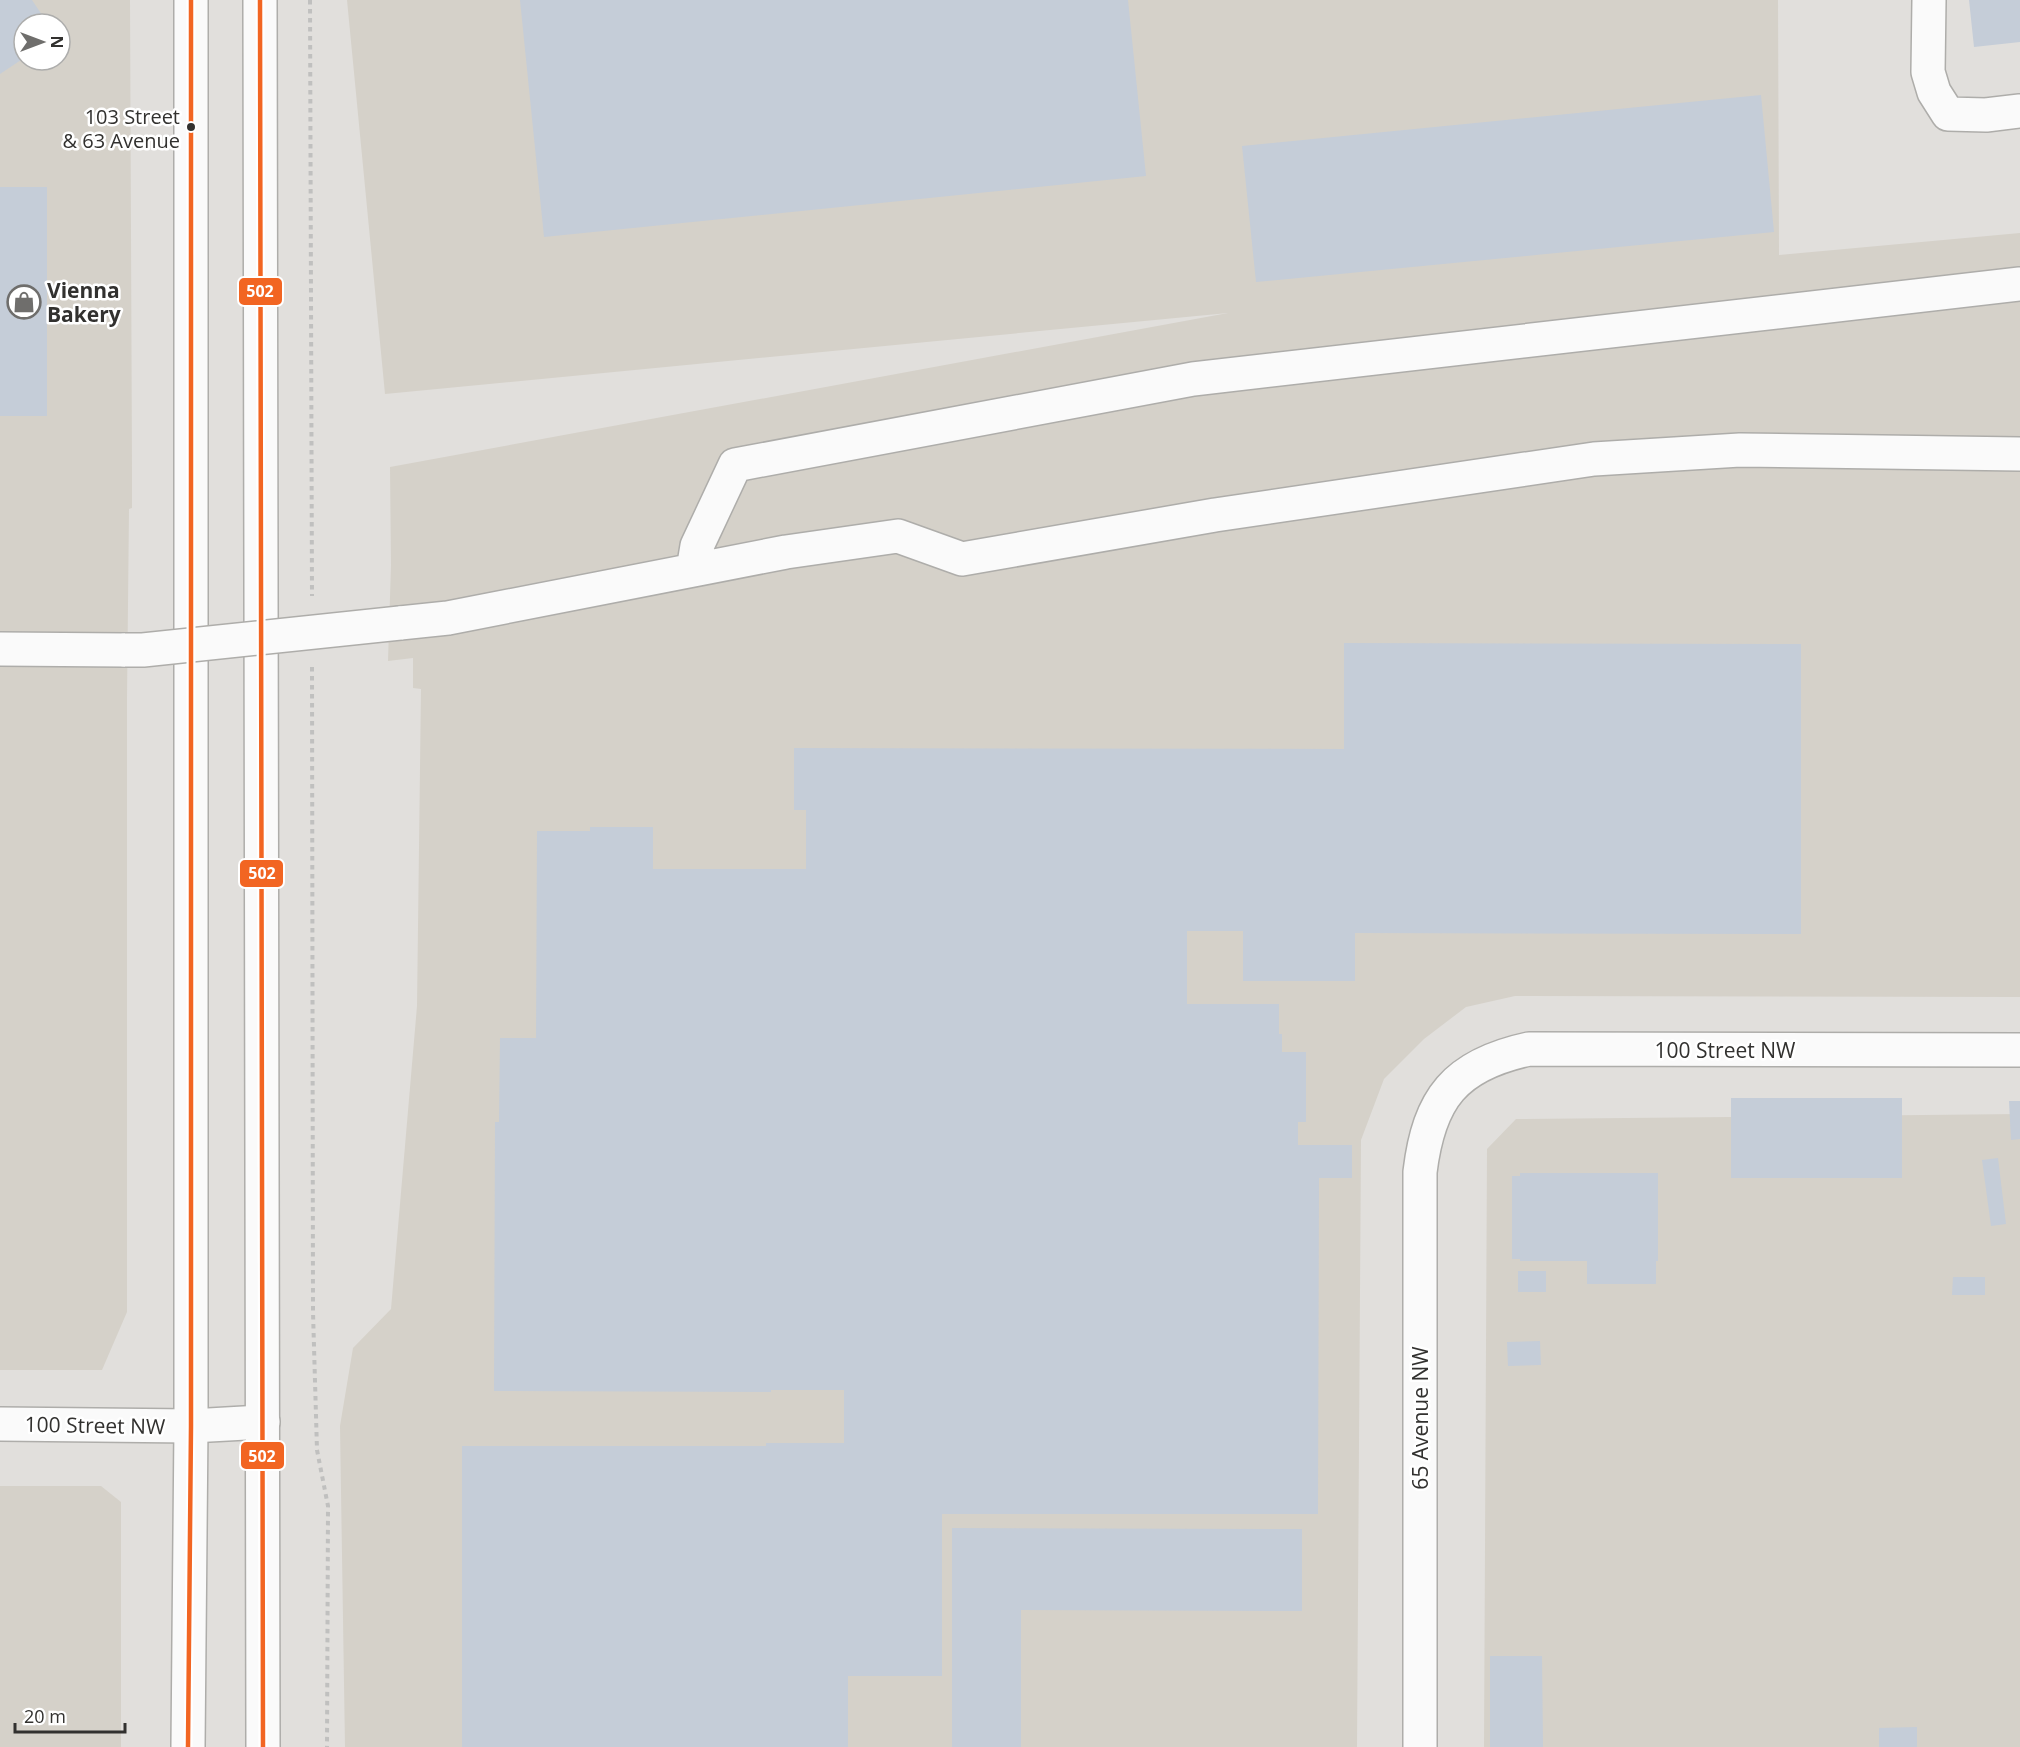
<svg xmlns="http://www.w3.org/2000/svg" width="2020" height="1747" viewBox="0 0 2020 1747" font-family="'Open Sans',sans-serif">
<rect width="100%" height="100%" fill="#e1dfdc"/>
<!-- built -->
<path fill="#d5d1c9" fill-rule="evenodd" d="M0,0H130L132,468V508L129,509L127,698V1312L102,1370H0ZM24,24H60V60H24Z
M347,0H1778L1779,255L2020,233V997L1515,996L1466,1007L1424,1039L1384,1079L1361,1140L1357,1747H345L340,1426L353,1348L391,1309L417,1006L421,689L413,688V658L388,661L391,565L390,467L1228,313L385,394Z
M2020,1114V1747H1484L1487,1149L1516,1119Z
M0,1486H101L121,1502V1747H0Z"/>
<!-- building -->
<path fill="#c5cdd8" d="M0,0H32L48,24H24V58L0,74Z
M520,0H1128L1146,176L544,237Z
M1969,0H2020V42L1974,47Z
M1761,95L1774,232L1256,282L1242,146Z
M0,187H47V416H0Z
M1344,643L1801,644V934L1355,933V981H1243V931H1187V1004H1279V1034H1282V1052H1306V1122H1298V1145H1352V1178H1319L1318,1514H942V1676H848V1747H462V1446H766V1443H844V1390H771V1392L494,1391L495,1122H499L500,1038H536L537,831H590V827H653V869H806V810H794V748L1344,749Z
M1731,1098H1902V1178H1731Z
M2009,1101H2020V1139L2011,1140Z
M1998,1158L2006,1224L1991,1226L1982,1160Z
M1520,1173H1658V1261H1656V1284H1587V1261H1520V1259H1512V1176H1520Z
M1518,1271H1546V1292H1518Z
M1953,1277H1985V1295H1952Z
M1540,1341L1541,1365L1508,1366L1507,1342Z
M952,1528L1302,1529V1611L1021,1610V1747H952Z
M1490,1656H1542L1543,1747H1490Z
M1917,1727V1747H1879V1728Z"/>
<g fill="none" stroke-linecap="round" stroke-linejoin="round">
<defs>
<path id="minor" d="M1929,0L1928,72L1934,92L1948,114L1986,115L2020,111
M693,570L697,546L735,465L1193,379L2020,284
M400,623L448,618L786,552L898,536L962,559L1215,515L1594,459L1740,450L2020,454
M0,649L125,650
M0,1424L191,1426L263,1422
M1420,1747V1172C1429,1098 1455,1065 1529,1049L2020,1050"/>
<path id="major" d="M260,0L263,1747
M188,1747L191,1426V0"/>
</defs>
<!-- minor casing -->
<use href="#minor" stroke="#aeadaa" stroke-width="36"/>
<!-- major casing -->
<use href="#major" stroke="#aeadaa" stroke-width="36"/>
<!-- path -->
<path stroke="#c0c0bf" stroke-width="4" stroke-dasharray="4.5 4.5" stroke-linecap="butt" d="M310,0L312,596
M312,667L313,1312L317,1450L328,1506L327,1747"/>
<!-- minor -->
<use href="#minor" stroke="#fafafa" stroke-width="33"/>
<!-- major -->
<use href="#major" stroke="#fafafa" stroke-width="33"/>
<defs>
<path id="minor-bridge" d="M125,650H143L400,623"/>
</defs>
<!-- minor-bridge casing -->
<use href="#minor-bridge" stroke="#aeadaa" stroke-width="36" stroke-linecap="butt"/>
<!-- minor-bridge -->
<use href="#minor-bridge" stroke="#fafafa" stroke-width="33"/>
<defs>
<path id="bus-1" d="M260,0L263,1747
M188,1747L191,1426V0"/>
</defs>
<!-- bus-1 casing -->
<use href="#bus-1" stroke="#fff" stroke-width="9"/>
<!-- bus-1 -->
<use href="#bus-1" stroke="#f26522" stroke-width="4.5"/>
</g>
<!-- icons -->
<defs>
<symbol id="shop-ring" viewBox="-11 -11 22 22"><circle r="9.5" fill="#fff" stroke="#6f6e6c" stroke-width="1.5"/><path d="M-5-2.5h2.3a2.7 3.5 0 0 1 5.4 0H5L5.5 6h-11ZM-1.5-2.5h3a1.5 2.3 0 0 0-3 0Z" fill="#6f6e6c"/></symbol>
</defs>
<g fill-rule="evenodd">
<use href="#shop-ring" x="5" y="283" width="38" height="38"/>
</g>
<!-- markers -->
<circle fill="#32312f" stroke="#fff" stroke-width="2" cx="191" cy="127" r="5"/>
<g text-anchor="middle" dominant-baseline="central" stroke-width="5" stroke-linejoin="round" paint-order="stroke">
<!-- bus labels -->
<g font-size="20" fill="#32312f" stroke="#fff" text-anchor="end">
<text x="180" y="116">103 Street<tspan x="180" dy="24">&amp; 63 Avenue</tspan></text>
</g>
<!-- poi labels -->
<g font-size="21" font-weight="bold" fill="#32312f" stroke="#fff" text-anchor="start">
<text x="47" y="290">Vienna<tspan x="47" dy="24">Bakery</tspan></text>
</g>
<!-- street labels -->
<g font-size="21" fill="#32312f" stroke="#fff">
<text x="1725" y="1050">100 Street NW</text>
<text transform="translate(1420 1418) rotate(-90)">65 Avenue NW</text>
<text transform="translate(95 1425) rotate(1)">100 Street NW</text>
</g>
</g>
<g stroke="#fff" stroke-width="2">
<rect x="238" y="277" width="45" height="29" rx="6" fill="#f26522"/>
<rect x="239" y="859" width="45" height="29" rx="6" fill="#f26522"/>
<rect x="240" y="1441" width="45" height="29" rx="6" fill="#f26522"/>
</g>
<g font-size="16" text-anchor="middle" font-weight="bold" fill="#fff">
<text x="260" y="297">502</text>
<text x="262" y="879">502</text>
<text x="262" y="1462">502</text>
</g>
<!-- north arrow -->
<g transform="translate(42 42) rotate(90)"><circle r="28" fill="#ffffff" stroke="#adadac" stroke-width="1.5"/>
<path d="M0-4.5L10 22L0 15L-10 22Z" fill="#6f6e6c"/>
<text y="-9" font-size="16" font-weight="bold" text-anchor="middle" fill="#32312f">N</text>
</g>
<!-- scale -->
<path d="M15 1723v9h110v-9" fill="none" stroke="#32312f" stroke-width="3"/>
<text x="24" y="1723" font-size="18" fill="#32312f" stroke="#ffffff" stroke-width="4.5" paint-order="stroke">20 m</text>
</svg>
